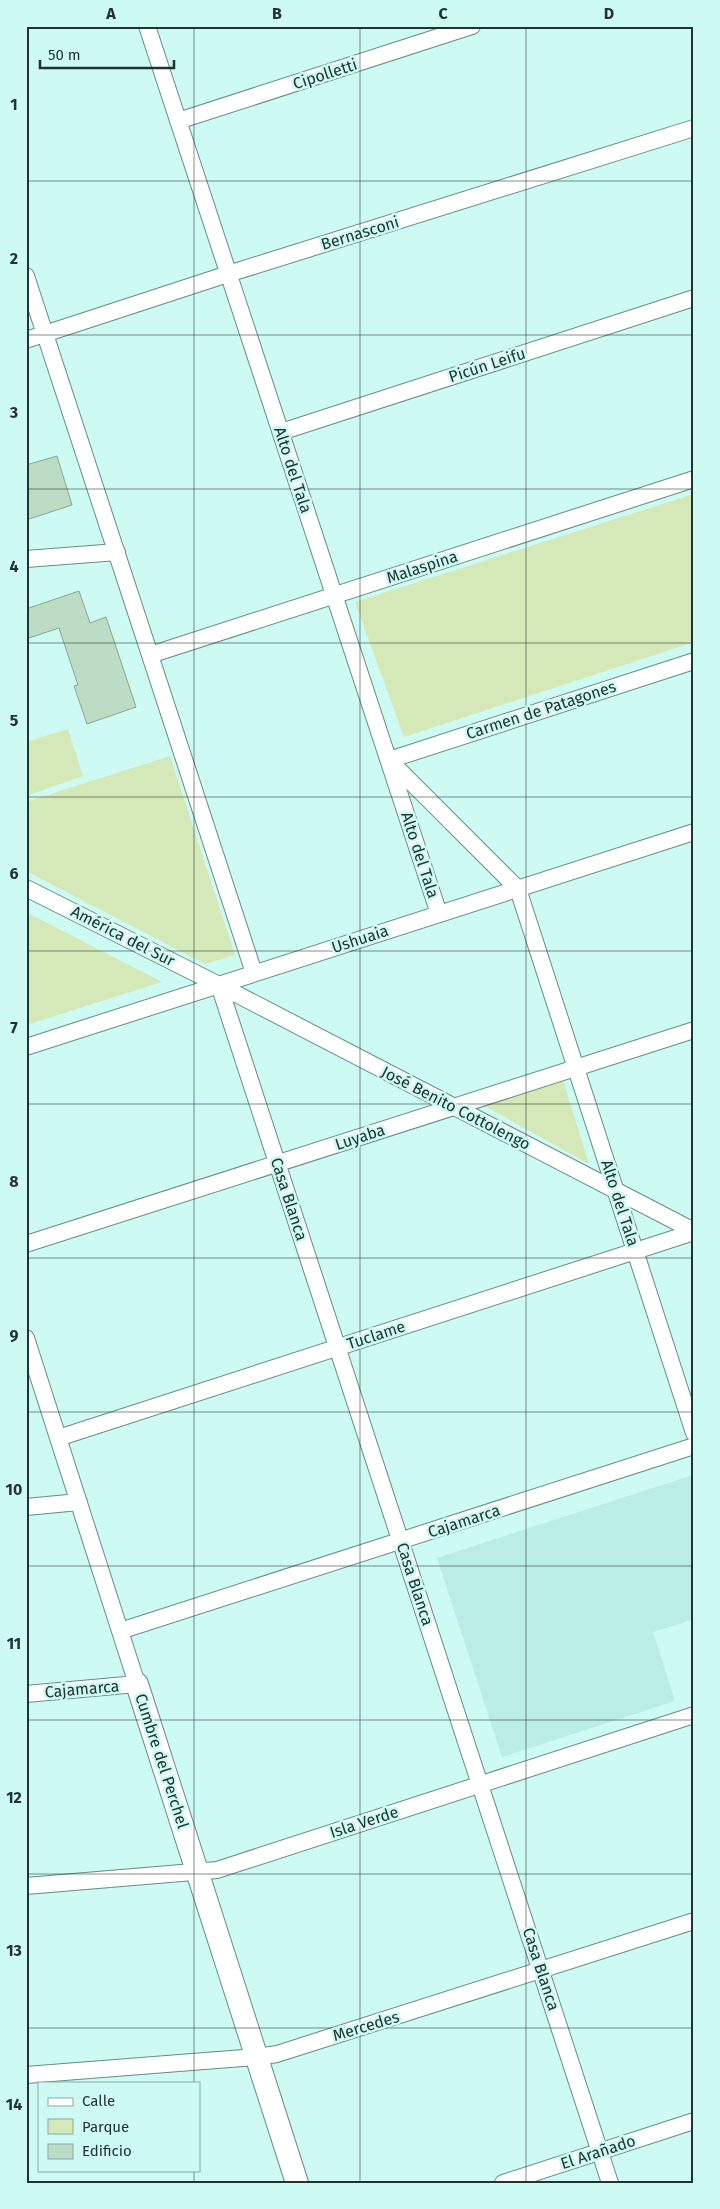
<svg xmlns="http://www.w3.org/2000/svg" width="720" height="2209" viewBox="0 0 720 2209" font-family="'Fira Sans',sans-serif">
<rect width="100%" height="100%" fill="#cdfaf2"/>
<!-- built -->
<path fill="#b9ede5" d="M693,1475L694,1619L653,1632L675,1701L502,1757L437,1558Z"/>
<!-- green -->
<path fill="#d5e8b8" d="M694,494V642L404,737L355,602Z
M68,729L83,776L26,796V742Z
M170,756L235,955L205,964L26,871V802Z
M26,912L162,982L26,1025Z
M563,1080L589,1164L481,1104Z"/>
<!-- building -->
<path fill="#bcdcc5" stroke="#88a791" d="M57,456L72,505L26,520V465Z
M79,591L90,623L106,617L136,707L87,724L74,686L78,685L59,628L26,639V609Z"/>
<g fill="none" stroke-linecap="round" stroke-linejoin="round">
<defs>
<path id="minor" d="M147,26L439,914
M178,121L472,26
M26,276L254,973
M26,340L228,274L694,128
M281,432L694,298
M26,559L117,552
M150,655L694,479
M694,661L389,760L518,889L694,1433
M26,888L219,985L694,1231
M219,985L610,2183
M26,1047L694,832
M26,1244L694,1030
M26,1338L137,1684L26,1694
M58,1438L694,1232
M26,1507L79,1502
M120,1631L694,1446
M26,1886L217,1870L694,1715
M26,2075L257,2057L277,2054L694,1921
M503,2183L694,2121"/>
<path id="secondary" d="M137,1684L297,2183"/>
</defs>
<!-- minor casing -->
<use href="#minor" stroke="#648d86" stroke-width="18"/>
<!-- secondary casing -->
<use href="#secondary" stroke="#648d86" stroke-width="24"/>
<!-- minor -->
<use href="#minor" stroke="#fff" stroke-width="16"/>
<!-- secondary -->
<use href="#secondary" stroke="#fff" stroke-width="22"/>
</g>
<!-- grid -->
<path fill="none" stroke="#223331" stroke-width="1" stroke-opacity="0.55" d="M194,26V2083M360,26V2183M526,26V2183M26,181H694M26,335H694M26,489H694M26,643H694M26,797H694M26,951H694M26,1104H694M26,1258H694M26,1412H694M26,1566H694M26,1720H694M26,1874H694M26,2028H694M194,2170V2183"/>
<g text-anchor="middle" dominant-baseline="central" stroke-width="5" stroke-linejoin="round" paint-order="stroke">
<!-- street labels -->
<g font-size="16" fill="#223331" stroke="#cdfaf2">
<text transform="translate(325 74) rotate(-18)">Cipolletti</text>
<text transform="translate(360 233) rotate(-17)">Bernasconi</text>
<text transform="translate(487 365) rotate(-18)">Picún Leifu</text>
<text transform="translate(293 470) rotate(72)">Alto del Tala</text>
<text transform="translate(422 567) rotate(-18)">Malaspina</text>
<text transform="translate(541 710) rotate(-18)">Carmen de Patagones</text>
<text transform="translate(420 855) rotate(72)">Alto del Tala</text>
<text transform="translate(123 936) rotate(27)">América del Sur</text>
<text transform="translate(360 939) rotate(-18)">Ushuaia</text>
<text transform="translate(456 1108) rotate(27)">José Benito Cottolengo</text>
<text transform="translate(360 1137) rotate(-18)">Luyaba</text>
<text transform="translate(289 1199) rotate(72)">Casa Blanca</text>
<text transform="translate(620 1203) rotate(72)">Alto del Tala</text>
<text transform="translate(376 1335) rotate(-18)">Tuclame</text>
<text transform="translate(464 1521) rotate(-18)">Cajamarca</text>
<text transform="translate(415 1584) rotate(72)">Casa Blanca</text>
<text transform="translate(82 1689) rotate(-5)">Cajamarca</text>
<text transform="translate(162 1761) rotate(72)">Cumbre del Perchel</text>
<text transform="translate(364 1822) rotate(-18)">Isla Verde</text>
<text transform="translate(541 1969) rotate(72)">Casa Blanca</text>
<text transform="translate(366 2026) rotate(-17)">Mercedes</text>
<text transform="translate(598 2152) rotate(-18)">El Arañado</text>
</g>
</g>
<!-- border -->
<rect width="720" height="2209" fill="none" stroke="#cdfaf2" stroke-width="55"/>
<!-- legend -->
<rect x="38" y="2082" width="162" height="90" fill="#cdfaf2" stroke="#89aaa5"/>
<rect x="48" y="2098" width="25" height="8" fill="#ffffff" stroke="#89aaa5"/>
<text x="82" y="2106" font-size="15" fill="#223331">Calle</text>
<rect x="48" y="2119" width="25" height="15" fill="#d5e8b8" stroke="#89aaa5"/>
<text x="82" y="2132" font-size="15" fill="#223331">Parque</text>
<rect x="48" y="2144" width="25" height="15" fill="#bcdcc5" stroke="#89aaa5"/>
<text x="82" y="2156" font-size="15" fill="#223331">Edificio</text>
<!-- scale -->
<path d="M40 60v8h134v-8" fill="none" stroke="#223331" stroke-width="2.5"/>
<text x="48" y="60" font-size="15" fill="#223331" stroke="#cdfaf2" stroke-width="4" paint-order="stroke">50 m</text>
<rect x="28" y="28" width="664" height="2154" fill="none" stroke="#223331" stroke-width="2"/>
<g font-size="16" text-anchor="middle" font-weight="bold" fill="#223331">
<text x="111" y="19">A</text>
<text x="277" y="19">B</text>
<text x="443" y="19">C</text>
<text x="609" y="19">D</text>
<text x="14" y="110">1</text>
<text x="14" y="264">2</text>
<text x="14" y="418">3</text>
<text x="14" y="572">4</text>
<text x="14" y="726">5</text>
<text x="14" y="879">6</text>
<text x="14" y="1033">7</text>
<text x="14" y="1187">8</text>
<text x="14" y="1341">9</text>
<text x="14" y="1495">10</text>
<text x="14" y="1649">11</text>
<text x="14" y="1803">12</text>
<text x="14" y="1956">13</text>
<text x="14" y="2110">14</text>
</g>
</svg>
